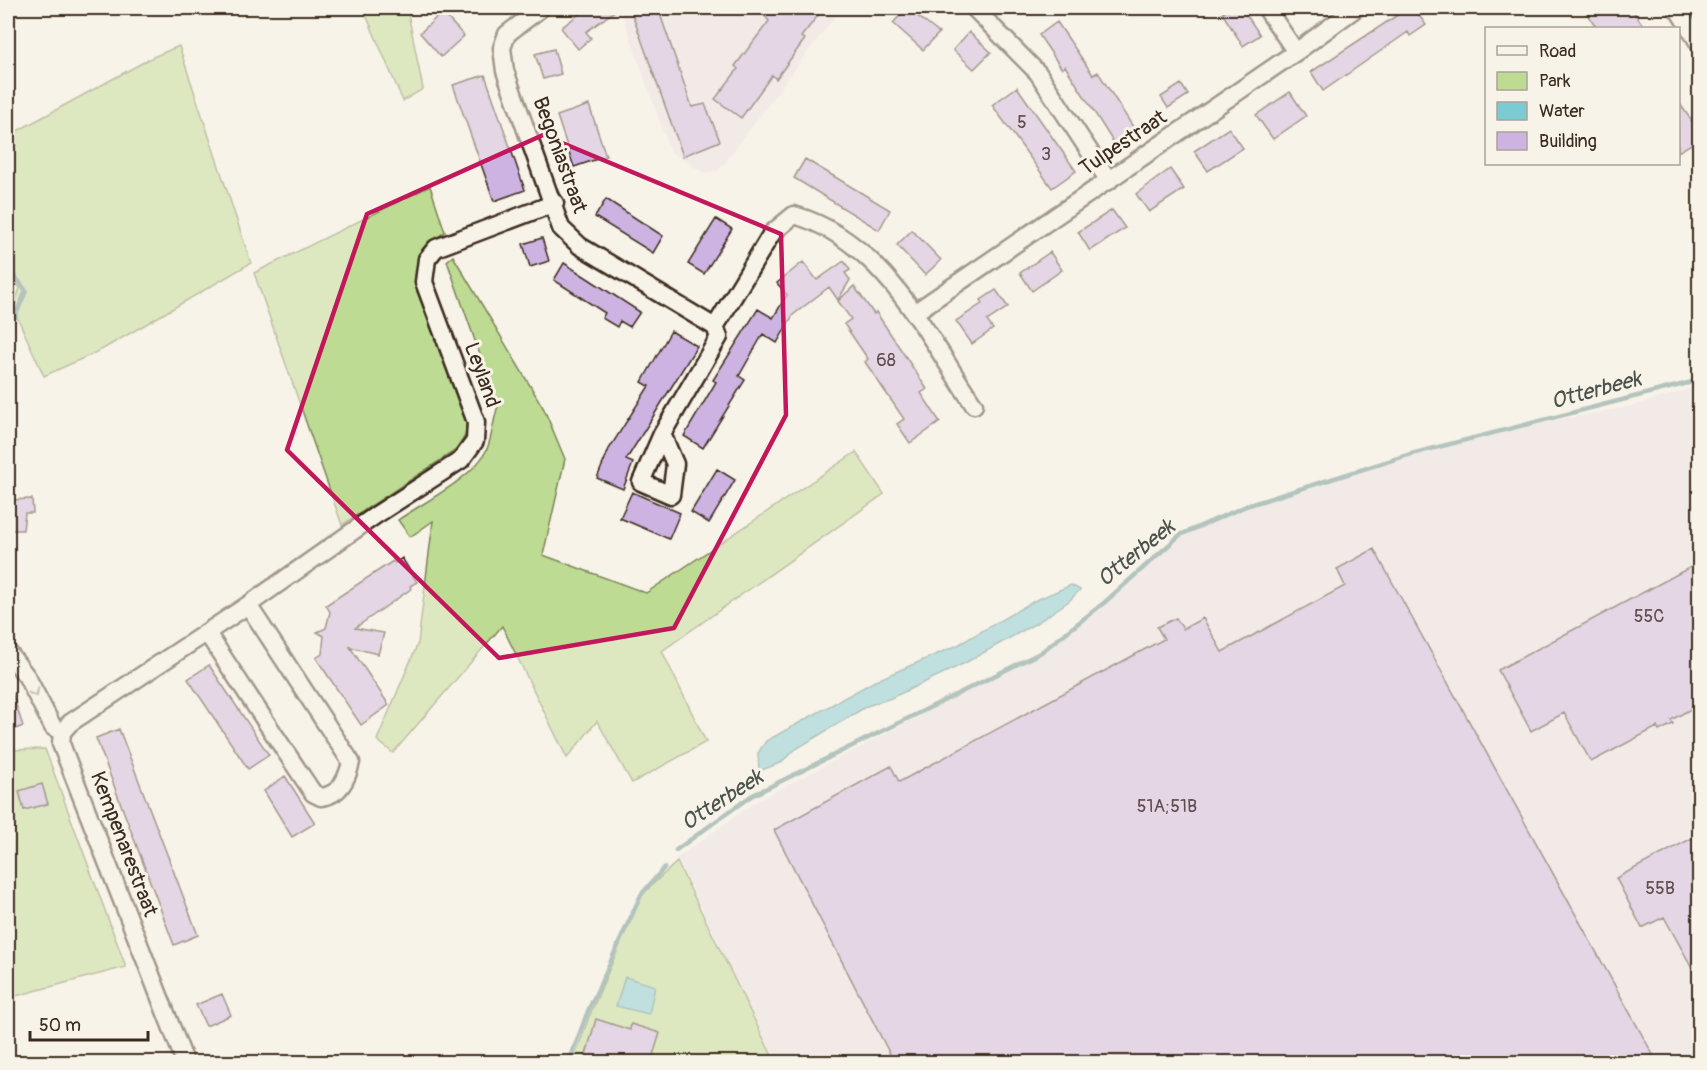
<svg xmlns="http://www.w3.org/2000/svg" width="1707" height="1070" viewBox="0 0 1707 1070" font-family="Pangolin,sans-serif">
<rect width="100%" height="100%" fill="#f7f3e8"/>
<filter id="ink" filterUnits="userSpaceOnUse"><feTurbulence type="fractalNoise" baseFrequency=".0167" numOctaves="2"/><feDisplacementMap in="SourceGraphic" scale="12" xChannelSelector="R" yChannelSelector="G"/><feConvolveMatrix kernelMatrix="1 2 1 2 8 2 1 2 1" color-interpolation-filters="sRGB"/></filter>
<g filter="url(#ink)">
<!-- built -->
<path fill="#eae0e6" d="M620,8H841L719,170L704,173L670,151Z
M1699,386V1062H776L677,858L755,802L1040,653L1112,600L1118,588L1180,535L1246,506L1411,454L1508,429L1633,406Z"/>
<!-- green -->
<path fill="#bddb93" stroke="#7c8258" stroke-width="1.5" d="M363,8H407L423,89L403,101Z
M179,46L251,263L103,349L44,376L13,308L20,288L8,273V136L153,57Z
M430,186L445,232C420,248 415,257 415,286L467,418L465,436L456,450L342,525L254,273Z
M453,256L544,409L565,459L543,555L646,593L856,452L884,494L662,651L706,742L632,783L597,721L567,758L502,626L393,753L377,740L418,643L433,521L410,537L398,520C424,502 473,478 486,451C492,440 493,420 498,406L447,261Z
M45,749L126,967L8,998V750Z
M677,862L775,1062H573L589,1017L641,895Z"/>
<!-- water -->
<path fill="#7acbd4" stroke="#618b8b" stroke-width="1.5" d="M1071,585L1080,590L1069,601L1038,622L965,663L891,698L867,706L796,749L780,763L759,771L758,753L766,741L875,681L958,645L1034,601Z
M625,977L655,986L649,1014L616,1006Z"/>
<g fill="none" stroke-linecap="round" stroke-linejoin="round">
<!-- stream -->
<path stroke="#618b8b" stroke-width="4.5" d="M8,267L26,291L8,333
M676,850L751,796L1040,653L1105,602L1180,535L1246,506L1411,454L1700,380
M569,1062L588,1011L641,895L664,868"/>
</g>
<!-- building -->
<path fill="#cdb3e1" stroke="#3b2a1e" stroke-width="1.5" d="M587,8H619L586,32L591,38L578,49L561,28Z
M630,8H658L692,107L705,104L720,141L683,156Z
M758,8H824L801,37L805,39L776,79L772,75L741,118L715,99L738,69L735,66L769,21Z
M907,8L939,33L923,50L893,23Z
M1230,8H1242L1260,35L1243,46L1222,13Z
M1408,8H1414L1426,25L1410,36L1408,32L1323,91L1311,72Z
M1583,8H1631L1645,28H1597Z
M442,12L464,36L441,57L420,33Z
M1057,22L1093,75L1098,72L1135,130L1115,145L1065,66L1062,69L1039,35Z
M969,32L991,52L974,69L953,50Z
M554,49L561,74L543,79L535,54Z
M485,75L525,190L494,201L453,85Z
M1181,84L1188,95L1168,108L1161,97Z
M1017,87L1076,171L1052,188L992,105Z
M1290,92L1306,116L1273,139L1256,115Z
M1678,101L1700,133V139L1678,152Z
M589,105L606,156L574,167L557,116Z
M1229,128L1243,148L1208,171L1194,151Z
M805,159L890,210L879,230L794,178Z
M1170,169L1184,189L1149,212L1136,194Z
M606,199L663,236L653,253L595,217Z
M1112,210L1125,228L1090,251L1078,232Z
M716,219L732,229L704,274L688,264Z
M912,230L941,260L925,275L897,245Z
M542,238L549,261L530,267L523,244Z
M1050,252L1062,270L1032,291L1020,273Z
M844,261L850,270L845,273L850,280L838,300L829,287L793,315L777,343L763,334L739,376L745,380L703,448L684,436L716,382L713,380L758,309L773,318L787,295L777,283L803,262L817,280Z
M564,263L640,312L630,327L620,321L617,327L602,318L605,313L554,280Z
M854,286L874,314L876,312L927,389L921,393L940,422L910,443L897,424L904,419L865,362L868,359L844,324L851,319L838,301Z
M996,290L1008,307L987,321L993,329L972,344L956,321L983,303L981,300Z
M671,331L697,346L626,460L633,463L623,489L597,478L609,449L649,386L642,382Z
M717,469L735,480L709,523L691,512Z
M632,492L680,513L669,539L620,518Z
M32,499L33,513H25L23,530H8V500Z
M1374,549L1657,1062H894L774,830L891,766L899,782L1164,639L1157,627L1176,618L1183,629L1203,618L1222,652L1345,586L1337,569Z
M402,558L417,582L410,586L411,589L355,628L384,633L378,654L350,647L389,705L361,725L316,658L322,654L324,636L317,632L326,628L330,612L326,605L393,561L395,563Z
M1700,562V704L1671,720L1673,724L1659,731L1657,727L1591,762L1564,713L1531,731L1498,670Z
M209,665L269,755L248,769L188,679Z
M8,687H10L23,726L8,732Z
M119,729L198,935L174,945L96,738Z
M285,776L315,823L292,837L264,791Z
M42,784L48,804L24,810L19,791Z
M1700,834V982L1664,917L1642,928L1616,878Z
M222,994L231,1015L206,1026L196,1005Z
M596,1019L630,1030L631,1024L660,1033L651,1062H584Z"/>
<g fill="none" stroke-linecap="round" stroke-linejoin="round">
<defs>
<path id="minor" d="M541,8L507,34L502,48L505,71L561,228L580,246L715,327L772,233L794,215C883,240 926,334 974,405
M974,8L1038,73L1109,181
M1266,8L1296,52
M1677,8L1700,45
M914,313L1296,52L1356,8
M662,434L675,464L671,495L641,482L662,434L719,337L715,327
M207,633L313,793L321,797C340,795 347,779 351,762L248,605
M8,652L27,677L53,727L62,732
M62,732L70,723L248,605L376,515L461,460L475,441L476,422L424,282L427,259L436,248L555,203
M62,732L61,744L185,1062"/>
</defs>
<!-- minor casing -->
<use href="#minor" stroke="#3b2a1e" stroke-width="21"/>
<!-- minor -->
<use href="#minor" stroke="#f7f3e8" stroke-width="16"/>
</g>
<!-- one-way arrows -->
<defs><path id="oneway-chevron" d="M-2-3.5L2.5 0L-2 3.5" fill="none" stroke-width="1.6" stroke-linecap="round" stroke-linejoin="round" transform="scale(1.5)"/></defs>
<use stroke="#998e83" href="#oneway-chevron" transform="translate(35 693) rotate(62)"/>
</g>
<!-- marked area -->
<path d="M0 0H1707V1070H0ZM543,135L781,234L786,415L674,628L499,658L287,450L367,214Z" fill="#f7f3e8" fill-opacity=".55" fill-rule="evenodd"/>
<path fill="none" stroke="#c2185b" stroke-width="4.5" stroke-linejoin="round" d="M543,135L781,234L786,415L674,628L499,658L287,450L367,214Z"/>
<g text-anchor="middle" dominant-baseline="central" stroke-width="6" stroke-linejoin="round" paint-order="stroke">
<!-- number labels -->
<g font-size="18" fill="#604c4f">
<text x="1022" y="122">5</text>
<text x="1046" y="154">3</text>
<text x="886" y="360">68</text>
<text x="1649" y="616">55C</text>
<text x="1167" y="806">51A;51B</text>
<text x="1660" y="888">55B</text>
</g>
<!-- street labels -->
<g font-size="21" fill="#3b2a1e" stroke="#f7f3e8">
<text transform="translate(1123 143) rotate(-34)">Tulpestraat</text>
<text transform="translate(560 155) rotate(70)">Begoniastraat</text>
<text transform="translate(482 375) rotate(70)">Leyland</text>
<text transform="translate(124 844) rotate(69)">Kempenarestraat</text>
</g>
<!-- water labels -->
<g font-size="22" font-style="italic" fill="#4b524c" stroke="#f7f3e8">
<text transform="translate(1596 390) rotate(-15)">Otterbeek</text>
<text transform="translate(1136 553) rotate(-39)">Otterbeek</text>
<text transform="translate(722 800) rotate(-33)">Otterbeek</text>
</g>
</g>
<!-- margin -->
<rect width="1707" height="1070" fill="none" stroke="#f7f3e8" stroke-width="30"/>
<rect x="15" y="15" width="1677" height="1040" fill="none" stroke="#3b2a1e" stroke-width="2" filter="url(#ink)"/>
<!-- legend -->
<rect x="1485" y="27" width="195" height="138" fill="#f7f3e8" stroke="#aca397" stroke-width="1.5"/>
<rect x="1497" y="46" width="30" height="9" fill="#f7f3e8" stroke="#aca397" stroke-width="1.5"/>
<text x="1539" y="57" font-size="18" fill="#3b2a1e">Road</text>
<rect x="1497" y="72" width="30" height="18" fill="#bddb93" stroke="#aca397" stroke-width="1.5"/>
<text x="1539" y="87" font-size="18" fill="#3b2a1e">Park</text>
<rect x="1497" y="102" width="30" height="18" fill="#7acbd4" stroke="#aca397" stroke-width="1.5"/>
<text x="1539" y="117" font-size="18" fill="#3b2a1e">Water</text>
<rect x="1497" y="132" width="30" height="18" fill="#cdb3e1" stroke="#aca397" stroke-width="1.5"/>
<text x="1539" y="147" font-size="18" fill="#3b2a1e">Building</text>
<!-- scale -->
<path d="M30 1031v9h118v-9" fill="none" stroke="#3b2a1e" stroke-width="3"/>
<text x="39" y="1031" font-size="18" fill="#3b2a1e" stroke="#f7f3e8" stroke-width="4.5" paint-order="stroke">50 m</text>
</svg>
